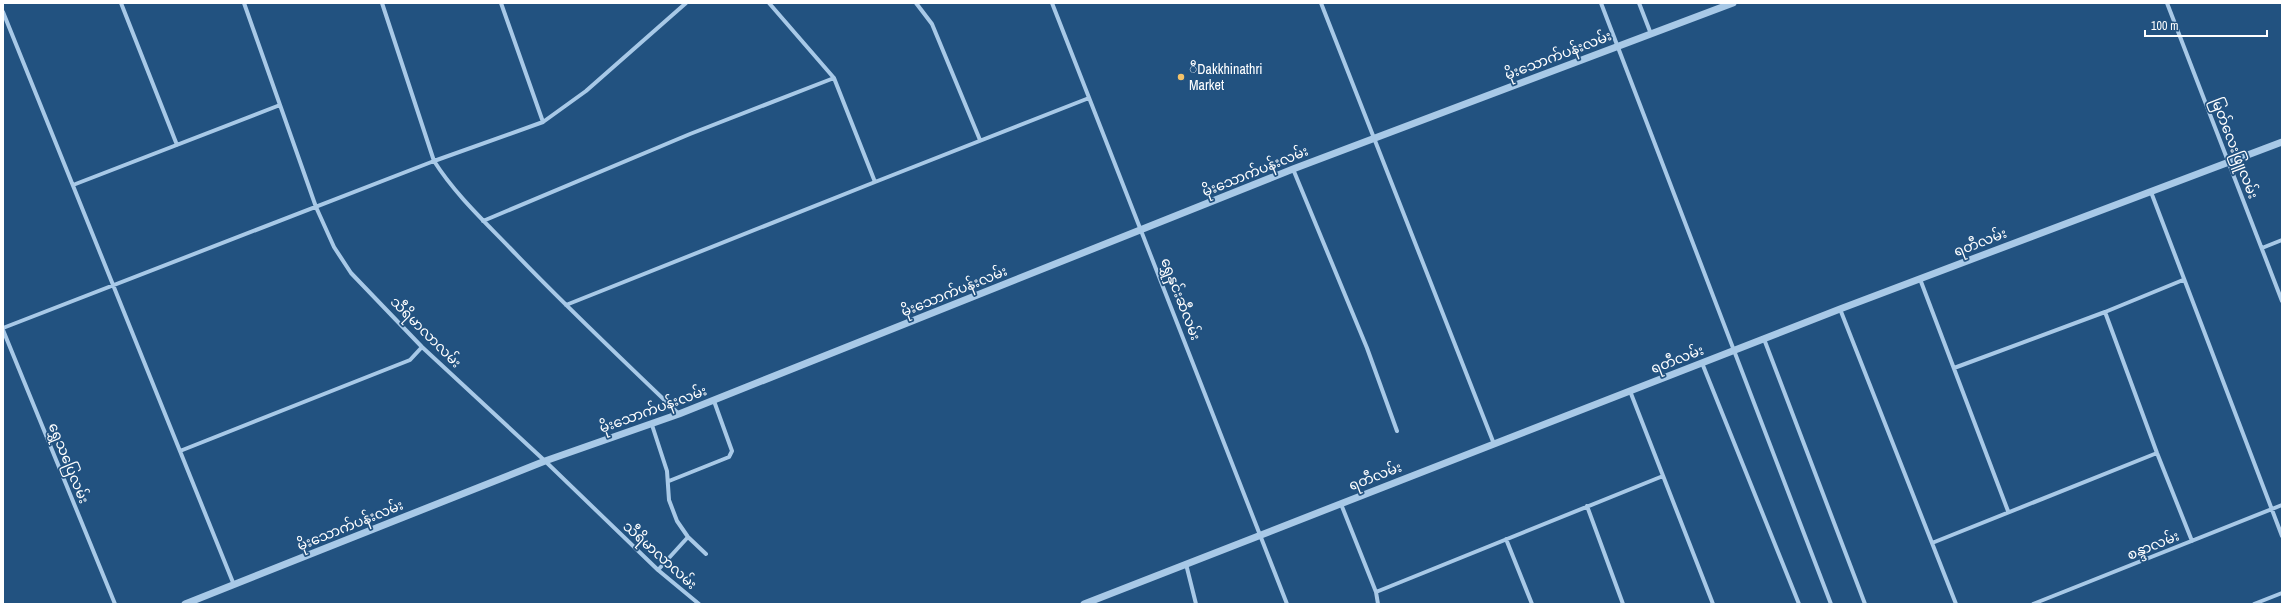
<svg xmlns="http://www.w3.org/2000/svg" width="2285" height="607" viewBox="0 0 2285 607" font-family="'Archivo Narrow','Noto Sans Myanmar',sans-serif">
<rect width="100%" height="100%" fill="#225280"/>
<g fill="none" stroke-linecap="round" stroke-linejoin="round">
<!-- minor -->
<path stroke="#a8c9e7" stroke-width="4" d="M121,3L177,145
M244,3L316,207L334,247L351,273L422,347L545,461L658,570L699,604
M382,3L434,161C455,194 483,220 510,248C564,305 622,359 679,414
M501,3L543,122
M916,3L932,24L980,140
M1052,3L1287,604
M1321,3L1494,444
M1601,3L1831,604
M1639,3L1651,34
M2167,3L2282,301
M3,12L234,585
M1293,169L1367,348L1397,431
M875,182L1089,98
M73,185L280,105
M2151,192L2282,536
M483,221L690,134L834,78
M2262,248L2282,240
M1920,279L2008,511
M566,305L875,182L834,78L769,3
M1840,309L1956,604
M2105,312L2157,453L2192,541
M3,328L434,161L543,122L586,91L686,3
M3,330L115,604
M1764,339L1865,604
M1702,363L1799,604
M1954,368L2105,312L2183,280
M1630,391L1713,604
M652,425L667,471L669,500L677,521L688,537L706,554
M180,451L410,360L422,347
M669,481L729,457L732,451L714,401
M1341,504L1376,592L1378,604
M1587,506L1623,604
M1506,539L1532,604
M1932,543L2157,453
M1186,564L1196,604
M658,570L688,537
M1376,592L1663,476
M2033,604L2282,505
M2254,604L2282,593"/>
<!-- tertiary -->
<path stroke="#a8c9e7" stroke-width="7" d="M185,604L545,461L679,414L1293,169L1733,3
M1084,604L1840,309L2282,142"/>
</g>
<!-- markers -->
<circle fill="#f3c269" stroke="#225280" stroke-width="1.5" cx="1181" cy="77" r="4"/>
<g text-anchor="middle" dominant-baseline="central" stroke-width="3.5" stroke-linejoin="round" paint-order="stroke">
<!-- street labels -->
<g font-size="14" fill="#fff" stroke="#225280">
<text transform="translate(1558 55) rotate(-21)">မိုးသောက်ပန်းလမ်း</text>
<text transform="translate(2235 148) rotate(69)">မြတ်လေးဖြူလမ်း</text>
<text transform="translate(1255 171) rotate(-22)">မိုးသောက်ပန်းလမ်း</text>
<text transform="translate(1980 242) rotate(-21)">ရတီလမ်း</text>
<text transform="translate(954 291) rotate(-22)">မိုးသောက်ပန်းလမ်း</text>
<text transform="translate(1181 299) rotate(69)">ရွှေနှင်းဆီလမ်း</text>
<text transform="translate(426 332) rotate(45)">သီရိမာလာလမ်း</text>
<text transform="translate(1677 359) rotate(-21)">ရတီလမ်း</text>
<text transform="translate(653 409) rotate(-20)">မိုးသောက်ပန်းလမ်း</text>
<text transform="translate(69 463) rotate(68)">ရွှေသပြေလမ်း</text>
<text transform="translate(1375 476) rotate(-21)">ရတီလမ်း</text>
<text transform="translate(350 525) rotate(-22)">မိုးသောက်ပန်းလမ်း</text>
<text transform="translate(2153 545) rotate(-22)">စန္ဒာလမ်း</text>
<text transform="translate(660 555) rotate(42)">သီရိမာလာလမ်း</text>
</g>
<!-- poi labels -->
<g font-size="14" fill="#fff" stroke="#225280" text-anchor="start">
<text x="1189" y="69">ီDakkhinathri<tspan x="1189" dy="16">Market</tspan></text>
</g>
</g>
<!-- border -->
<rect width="2285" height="607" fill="none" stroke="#ffffff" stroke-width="8"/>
<!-- scale -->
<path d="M2145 30v6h122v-6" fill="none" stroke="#ffffff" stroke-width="2"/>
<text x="2151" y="30" font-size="12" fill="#ffffff" stroke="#225280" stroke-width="3" paint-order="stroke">100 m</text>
</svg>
